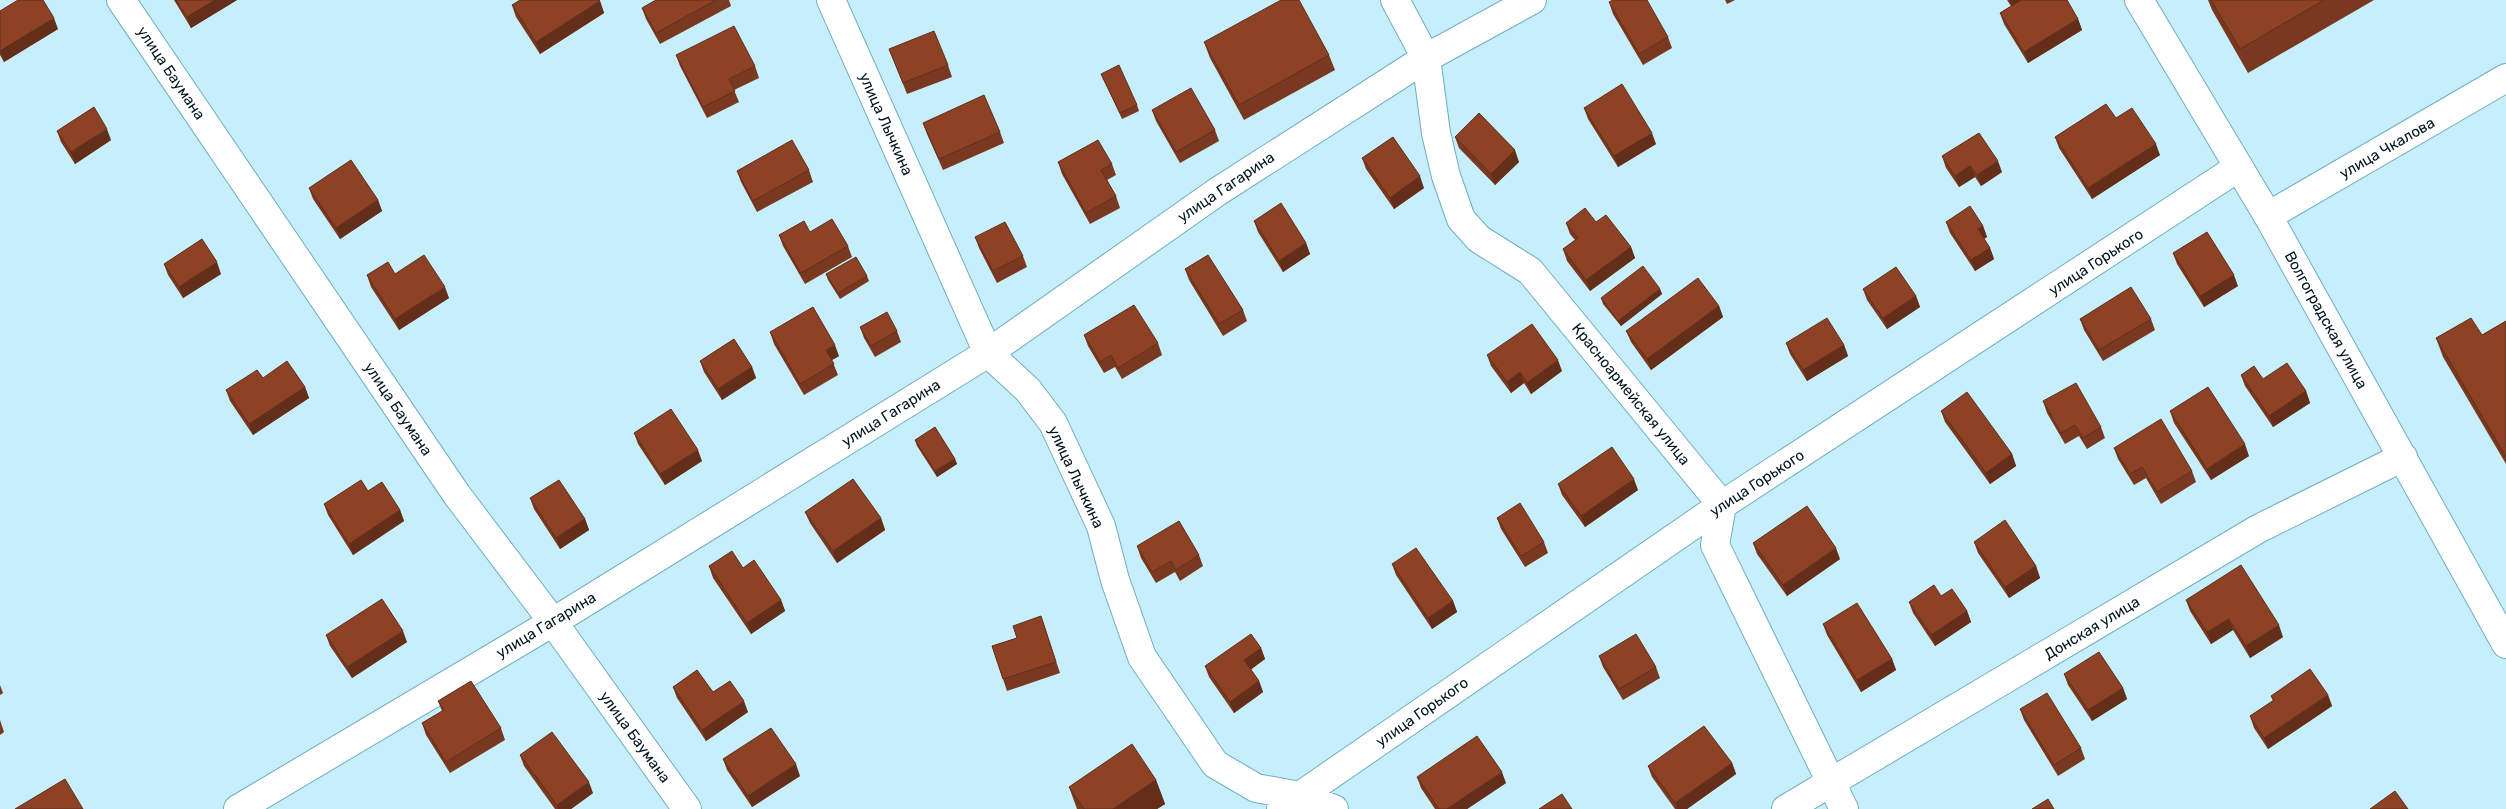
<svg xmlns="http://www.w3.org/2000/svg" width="2506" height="809" viewBox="0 0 2506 809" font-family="Rubik,sans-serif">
<rect width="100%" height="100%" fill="#c7eefb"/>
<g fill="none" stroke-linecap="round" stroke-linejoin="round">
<defs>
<path id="minor" d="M121,0L457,495L553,622L687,809
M831,0L988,353L1028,390L1053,423L1101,526L1115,580L1142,657L1215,764L1256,788L1300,796L1334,809
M1395,0L1426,58L1436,133L1446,176L1461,219L1479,239L1530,271L1722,505L1715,545L1844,809
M2268,216L2506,78
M238,809L553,622L988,353L1217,192L1426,58L1532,0
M1281,809L1722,505L2239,167
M1786,809L2258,529L2403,457"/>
<path id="tertiary" d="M2139,0L2268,216L2506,644"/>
</defs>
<!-- minor casing -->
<use href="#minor" stroke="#6eaec4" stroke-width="30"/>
<!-- tertiary casing -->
<use href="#tertiary" stroke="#6eaec4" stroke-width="30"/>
<!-- minor -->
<use href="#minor" stroke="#fff" stroke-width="28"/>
<!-- tertiary -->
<use href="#tertiary" stroke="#fff" stroke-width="28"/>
</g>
<!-- wall -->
<path fill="#793920" d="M174,0H237L191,28Z
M656,0H729L731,6L660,44L646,19L642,8Z
M1725,0H1735L1727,4Z
M2007,0H2067L2078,19L2082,30L2028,63L2004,24L2000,13L2011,6Z
M2208,0H2374L2248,73L2212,10Z
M600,1L604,13L540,54L516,17L512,5Z
M1609,2L1668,37L1672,48L1643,65L1613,14Z
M0,11L58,29L4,62L0,55Z
M1204,42L1329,55L1335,70L1244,120L1210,58Z
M889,49L948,65L952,77L907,94Z
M676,55L755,66L759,78L734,90L739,102L707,118L680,66Z
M1101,74L1137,105L1139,111L1122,119Z
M1584,108L1656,144L1618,167L1588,119Z
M1152,110L1215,130L1219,141L1180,163L1156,121Z
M2116,118L2160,155L2092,199L2059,148L2055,137Z
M923,123L1000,132L1004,143L943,170L927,134Z
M57,131L111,140L75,164L61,142Z
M1455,137L1519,162L1495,185L1459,148Z
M1942,156L2002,172L1981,186L1975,177L1959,187L1946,168Z
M1362,158L1424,188L1394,209L1366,169Z
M1058,162L1112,164L1116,175L1107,180L1116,196L1120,208L1090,224L1062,174Z
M809,170L813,182L757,212L741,182L737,171Z
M309,188L378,200L382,211L340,239L313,199Z
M1254,221L1306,243L1310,254L1283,272L1258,232Z
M1596,222L1631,247L1635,258L1590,291L1567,261L1563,249L1575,240L1570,234L1566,223Z
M1946,222L1983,226L1987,237L1984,239L1990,248L1994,259L1975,271L1950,233Z
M779,235L848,246L852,257L805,284L783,246Z
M975,237L1023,256L1027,267L997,283L979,248Z
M2173,253L2238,286L2204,307L2177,264Z
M164,264L221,274L183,298L168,275Z
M1185,269L1243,310L1247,321L1223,336L1189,280Z
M395,274L449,298L399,330L371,287L367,275Z
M826,274L867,276L869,281L840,299L828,280Z
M1660,289L1662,294L1621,326L1603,304L1601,298Z
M1863,289L1916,296L1920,307L1887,329L1867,300Z
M1719,306L1723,317L1651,370L1631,342L1626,331Z
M2080,319H2151L2155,330L2103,361L2084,330Z
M2506,321V464L2443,357L2436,338L2482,335Z
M860,327L897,331L901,342L875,357L864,338Z
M770,332L839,356L832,360L838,375L804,395L774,344Z
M1084,335L1158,343L1162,355L1122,379L1115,367L1104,373L1088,346Z
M1786,343L1844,345L1848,356L1807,381L1790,354Z
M1487,355L1562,371L1531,394L1524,383L1511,393L1491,366Z
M700,361L752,367L756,378L722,400L704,372Z
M2241,375L2263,379L2306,391L2310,403L2273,427L2245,386Z
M263,378L305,387L309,398L253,435L230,401L226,390Z
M2043,401L2101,427L2105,438L2087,449L2079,436L2065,444L2047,413Z
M1941,411L2012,454L2016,466L1990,484L1945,422Z
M2170,411L2249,456L2211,480L2174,423Z
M634,433L702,461L665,485L638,444Z
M915,440L955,459L957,464L937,477L917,446Z
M2114,448L2192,471L2196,482L2161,504L2146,478L2134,485L2118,459Z
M1558,484L1638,490L1585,527L1562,495Z
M368,491L400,510L404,521L353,555L328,515L324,504Z
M530,498L585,519L589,530L560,549L534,509Z
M805,512L881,518L885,530L837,563L810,523Z
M1497,518L1544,542L1548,553L1525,567L1501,529Z
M1974,542L2036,566L2040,578L2009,598L1978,553Z
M1753,543L1840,559L1787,596L1757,554Z
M1137,546L1199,555L1203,566L1180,581L1175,572L1156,583L1141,558Z
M1392,564L1453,601L1457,612L1432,629L1396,575Z
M709,566L743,568L781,600L785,611L751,634L713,578Z
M1941,596L1967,611L1971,622L1935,646L1913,613L1909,602Z
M2186,600L2283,637L2250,658L2233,630L2211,644L2190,611Z
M1041,616L1060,673L1007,691L992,646L1017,638Z
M1823,624L1892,659L1896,670L1861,692L1827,635Z
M326,635L407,642L352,678L330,646Z
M1261,648L1265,659L1251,669L1259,681L1263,692L1234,713L1209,677L1205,666Z
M1599,656L1656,667L1660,678L1623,700L1603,667Z
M2064,674L2123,688L2127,699L2092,721L2068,685Z
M0,685L3,693L0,695Z
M673,687L713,692L748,712L706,741L677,698Z
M2328,695L2332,706L2268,749L2254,728L2250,716L2273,701L2271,696Z
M438,701L501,728L505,740L450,773L426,735L422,723L442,711Z
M2020,709L2081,748L2085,759L2058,776L2024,720Z
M0,720L4,732L0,735Z
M520,755L593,793L571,809H555L524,766Z
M723,759L800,776L752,807L727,770Z
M1732,763L1736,774L1687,809H1675L1652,777L1648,766Z
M1417,777L1506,783L1467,809H1435L1421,788Z
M1156,780L1165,804L1157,809H1077L1069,787Z"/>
<!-- shaded-wall -->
<path fill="#632e1a" d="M215,0H237L191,28L187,17Z
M2009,0H2024L2012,8Z
M600,1L604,13L540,54L536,42Z
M54,18L58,29L4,62L0,51Z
M2078,19L2082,30L2028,63L2024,52Z
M107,129L111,140L75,164L71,152Z
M1652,133L1656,144L1618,167L1614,156Z
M2156,144L2160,155L2092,199L2088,188Z
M1515,150L1519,162L1495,185L1491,174Z
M1998,161L2002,172L1981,186L1977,175Z
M1970,166L1975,177L1959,187L1955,176Z
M1420,176L1424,188L1394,209L1390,198Z
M378,200L382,211L340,239L336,228Z
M1983,226L1987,237L1982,240L1978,229Z
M1306,243L1310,254L1283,272L1279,261Z
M1631,247L1635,258L1590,291L1586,280Z
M1990,248L1994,259L1975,271L1971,260Z
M217,262L221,274L183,298L179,287Z
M2234,275L2238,286L2204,307L2200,296Z
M445,287L449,298L399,330L395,319Z
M1660,289L1662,294L1621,326L1618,321Z
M1916,296L1920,307L1887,329L1883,318Z
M1719,306L1723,317L1651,370L1647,359Z
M835,345L839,356L830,361L826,350Z
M1844,345L1848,356L1807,381L1803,370Z
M1558,360L1562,371L1531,394L1527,383Z
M752,367L756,378L722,400L718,389Z
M1520,372L1524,383L1511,393L1507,382Z
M305,387L309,398L253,435L249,424Z
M2306,391L2310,403L2273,427L2269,416Z
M2245,444L2249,456L2211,480L2207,469Z
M698,450L702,461L665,485L660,474Z
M2012,454L2016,466L1990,484L1986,473Z
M955,459L957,464L937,477L935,471Z
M1634,479L1638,490L1585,527L1581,516Z
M400,510L404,521L353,555L349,544Z
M881,518L885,530L837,563L833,551Z
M585,519L589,530L560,549L556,538Z
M1836,548L1840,559L1787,596L1783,585Z
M2036,566L2040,578L2009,598L2005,587Z
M781,600L785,611L751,634L747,623Z
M1453,601L1457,612L1432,629L1428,618Z
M1967,611L1971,622L1935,646L1931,635Z
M2229,619L2233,630L2211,644L2207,632Z
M2279,625L2283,637L2250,658L2246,646Z
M403,631L407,642L352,678L347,667Z
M1261,648L1265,659L1249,671L1244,660Z
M1892,659L1896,670L1861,692L1857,680Z
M1259,681L1263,692L1234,713L1230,702Z
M2123,688L2127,699L2092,721L2088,710Z
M2328,695L2332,706L2268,749L2264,738Z
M744,701L748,712L706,741L702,730Z
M1732,763L1736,774L1687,809H1677L1675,803Z
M796,764L800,776L752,807L748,796Z
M1502,772L1506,783L1467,809H1447Z
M1156,780L1165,804L1157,809H1113Z
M589,782L593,793L571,809H558L557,805Z"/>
<!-- building -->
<path fill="#8d4225" stroke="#632e1a" d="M18,0H43L54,18L0,51V11Z
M176,0H215L187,17Z
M520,0H599L600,1L536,42L512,5Z
M656,0H716L656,33L642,8Z
M1281,0H1299L1329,55L1239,105L1204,42Z
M1613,0H1647L1668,37L1639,54L1609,2Z
M2021,0H2067L2078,19L2024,52L2000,13Z
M2211,0H2324L2240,49Z
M734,26L755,66L729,79L735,91L703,107L676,55Z
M934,31L948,65L903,83L889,49Z
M1119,65L1137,105L1120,113L1101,74Z
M1622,84L1652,133L1614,156L1584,108Z
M1191,88L1215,130L1176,152L1152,110Z
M984,95L1000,132L939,159L923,123Z
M2106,104L2116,118L2132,108L2156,144L2088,188L2055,137Z
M94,107L107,129L71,152L57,131Z
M1479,113L1515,150L1491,174L1455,137Z
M1979,133L1998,161L1977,175L1970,166L1955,176L1942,156Z
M1393,137L1420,176L1390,198L1362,158Z
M792,140L809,170L753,201L737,171Z
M1098,140L1112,164L1101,170L1116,196L1086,213L1058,162Z
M351,160L378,200L336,228L309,188Z
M1281,203L1306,243L1279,261L1254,221Z
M1970,206L1983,226L1978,229L1990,248L1971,260L1946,222Z
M1585,208L1596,222L1606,215L1631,247L1586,280L1563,249L1578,238L1566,223Z
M832,219L848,246L801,273L779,235L804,221L810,232Z
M1005,222L1023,256L993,271L975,237Z
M2207,232L2234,275L2200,296L2173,253Z
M202,239L217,262L179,287L164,264Z
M424,255L445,287L395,319L367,275L388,262L395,274Z
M1208,255L1243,310L1219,324L1185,269Z
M856,257L867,276L838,293L826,274Z
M1643,266L1660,289L1618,321L1601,298Z
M1896,267L1916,296L1883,318L1863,289Z
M1698,278L1719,306L1647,359L1626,331Z
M2131,287L2151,319L2099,350L2080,319Z
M1134,305L1158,343L1118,368L1111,355L1100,362L1084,335Z
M813,307L835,345L826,350L834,364L800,384L770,332Z
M887,312L897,331L871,346L860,327Z
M1827,318L1844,345L1803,370L1786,343Z
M2471,318L2482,335L2506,321V457L2436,338Z
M1532,324L1558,360L1527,383L1520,372L1507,382L1487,355Z
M734,339L752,367L718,389L700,361Z
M287,361L305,387L249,424L226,390L257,370L263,378Z
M2287,363L2306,391L2269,416L2241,375L2254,366L2263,379Z
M2076,383L2101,427L2083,438L2075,425L2061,433L2043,401Z
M2208,387L2245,444L2207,469L2170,411Z
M1967,392L2012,454L1986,473L1941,411Z
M671,409L698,450L660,474L634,433Z
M2161,419L2192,471L2157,492L2142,467L2130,474L2114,448Z
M935,427L955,459L935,471L915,440Z
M1612,447L1634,479L1581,516L1558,484Z
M853,479L881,518L833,551L805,512Z
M361,480L368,491L382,482L400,510L349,544L324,504Z
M559,480L585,519L556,538L530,498Z
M1520,503L1544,542L1521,556L1497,518Z
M1807,506L1836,548L1783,585L1753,543Z
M2005,520L2036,566L2005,587L1974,542Z
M1179,521L1199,555L1176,570L1171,561L1152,572L1137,546Z
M1416,548L1453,601L1428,618L1392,564Z
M732,551L743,568L754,560L781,600L747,623L709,566Z
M2241,565L2279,625L2246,646L2229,619L2207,632L2186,600Z
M1934,585L1941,596L1952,589L1967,611L1931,635L1909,602Z
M382,599L403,631L347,667L326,635Z
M1857,603L1892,659L1857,680L1823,624Z
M1041,616L1056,662L1003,679L992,646L1017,638L1013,626Z
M1251,634L1261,648L1244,660L1259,681L1230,702L1205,666Z
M1636,634L1656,667L1619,689L1599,656Z
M2099,652L2123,688L2088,710L2064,674Z
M2310,669L2328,695L2264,738L2250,716L2274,700L2271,696Z
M697,670L713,692L730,681L744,701L702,730L673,687Z
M471,681L501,728L446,762L422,723L444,710L438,701Z
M2047,693L2081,748L2054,765L2020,709Z
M1704,726L1732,763L1675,803L1648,766Z
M771,728L796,764L748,796L723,759Z
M552,732L589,782L557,805L520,755Z
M1477,736L1502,772L1447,809H1439L1417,777Z
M1132,744L1156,780L1113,809H1084L1069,787Z
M65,779L83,809H15Z
M2395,791L2408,809H2370Z
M1562,794L1572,809H1539Z
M2048,799L2054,809H2032Z"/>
<g text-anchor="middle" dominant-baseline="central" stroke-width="5" stroke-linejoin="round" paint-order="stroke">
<!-- street labels -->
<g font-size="15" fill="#00151d" stroke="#fff">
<text transform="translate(171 73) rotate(56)">улица Баумана</text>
<text transform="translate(886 124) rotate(66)">улица Лычкина</text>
<text transform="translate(2387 148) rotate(-30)">улица Чкалова</text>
<text transform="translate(1226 187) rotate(-34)">улица Гагарина</text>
<text transform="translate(2096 262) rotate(-33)">улица Горького</text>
<text transform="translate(2326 320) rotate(61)">Волгоградская улица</text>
<text transform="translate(1631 394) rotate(51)">Красноармейская улица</text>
<text transform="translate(398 409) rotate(56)">улица Баумана</text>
<text transform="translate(891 413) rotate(-32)">улица Гагарина</text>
<text transform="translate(1076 477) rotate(65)">улица Лычкина</text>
<text transform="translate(1757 483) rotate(-33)">улица Горького</text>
<text transform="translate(546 625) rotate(-31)">улица Гагарина</text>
<text transform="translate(2092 628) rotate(-31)">Донская улица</text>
<text transform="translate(1422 712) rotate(-35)">улица Горького</text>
<text transform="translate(635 737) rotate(54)">улица Баумана</text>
</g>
</g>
</svg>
